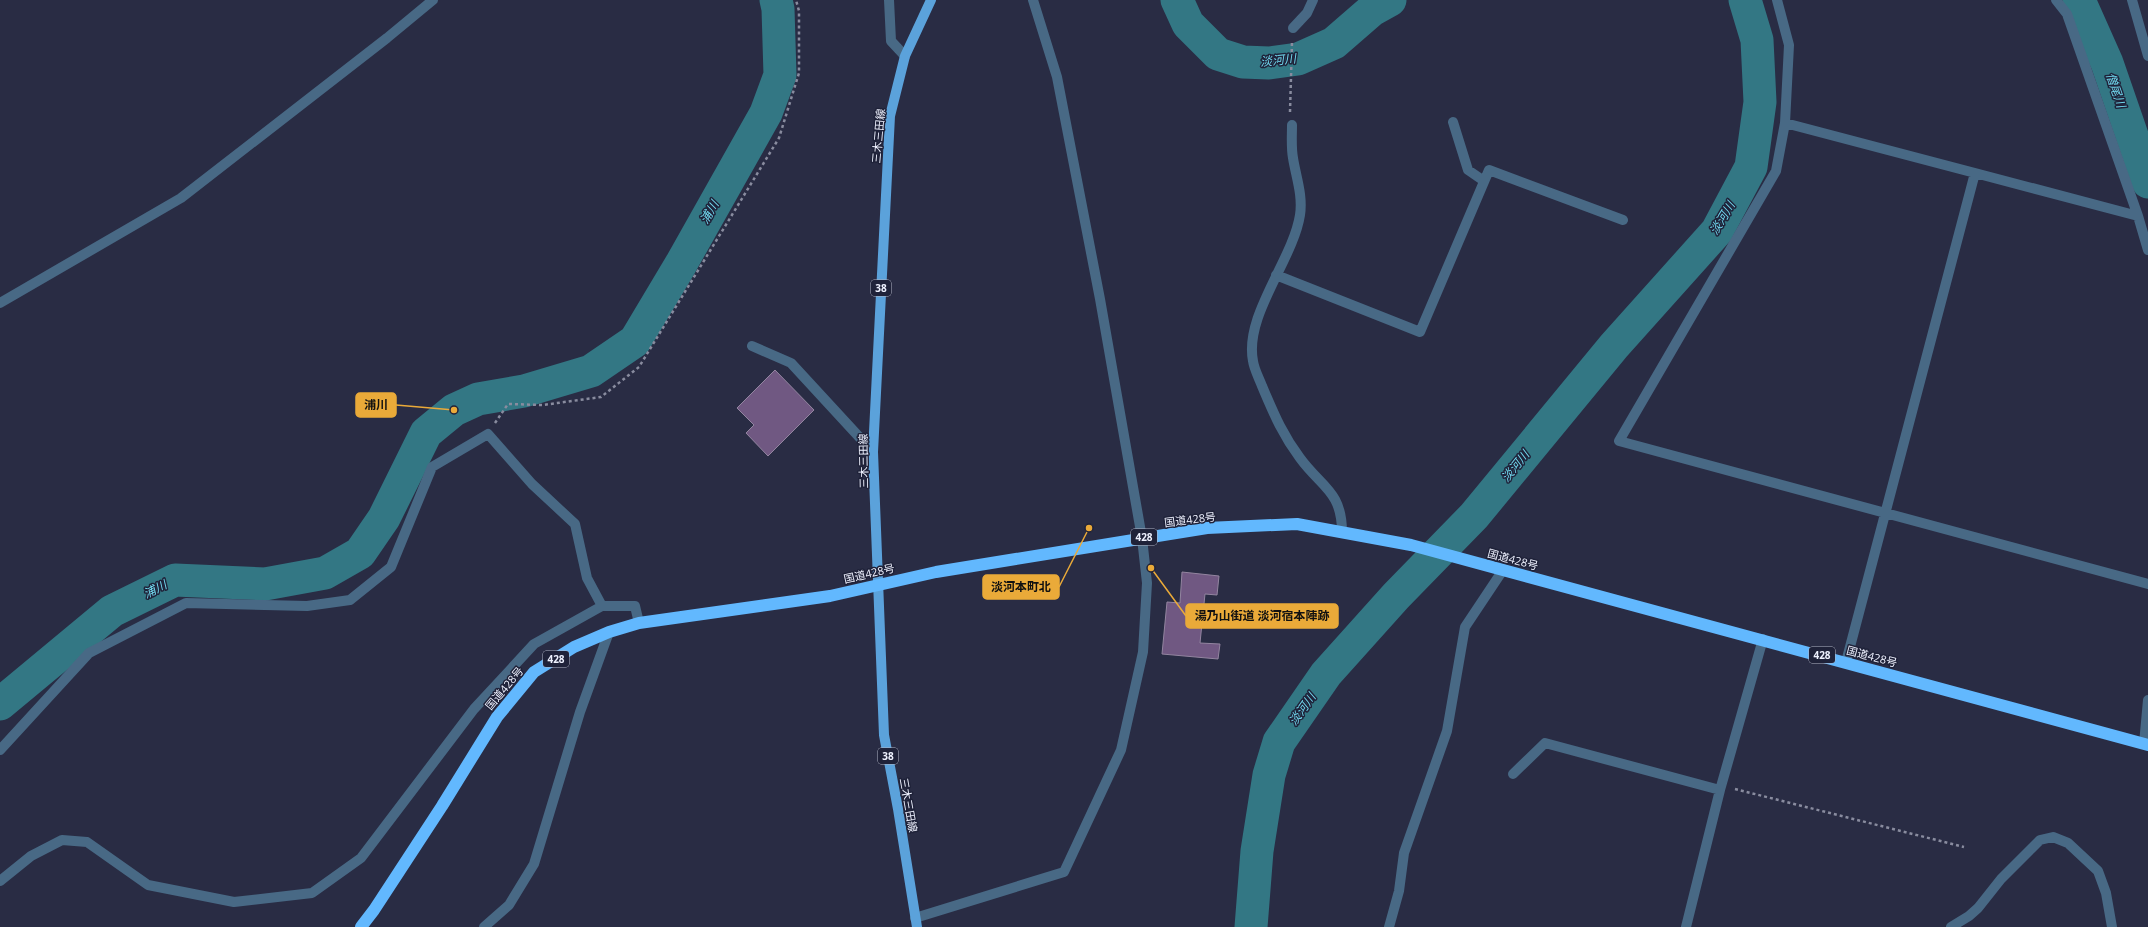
<svg xmlns="http://www.w3.org/2000/svg" width="2148" height="927" viewBox="0 0 2148 927" font-family="'Open Sans','Noto Sans JP',sans-serif">
<rect width="100%" height="100%" fill="#292c44"/>
<g fill="none" stroke-linecap="round" stroke-linejoin="round">
<!-- river -->
<path stroke="#337784" stroke-width="33" d="M1177,0L1188,24L1218,54L1243,62L1269,63L1298,59L1334,43L1372,10L1390,0
M2079,0L2107,63L2148,182
M0,704L112,611L175,580L265,584L325,573L360,553L384,518L426,433L454,410L478,399L524,391L591,371L635,341L681,264L766,113L780,75L778,9L776,0
M1251,927L1257,851L1269,775L1279,742L1326,674L1396,596L1474,516L1614,346L1717,231L1751,167L1760,102L1757,40L1745,0"/>
</g>
<!-- building -->
<path fill="#705882" stroke="#9385a0" d="M775,370L814,410L768,456L746,433L754,425L737,408Z
M1182,572L1219,576L1217,595L1205,594L1200,643L1220,644L1218,659L1162,654L1167,602L1180,603Z"/>
<g fill="none" stroke-linecap="round" stroke-linejoin="round">
<!-- path -->
<path stroke="#898c9f" stroke-width="2.5" stroke-dasharray="3 3" stroke-linecap="butt" d="M1290,112L1292,42
M495,423L508,404L543,405L601,397L639,367L779,138L799,73V11L796,0
M1735,789L1964,847"/>
<!-- street -->
<path stroke="#486985" stroke-width="10" d="M889,0L891,41L905,56
M1777,0L1789,45L1785,123L1776,171L1619,441L2148,584
M2056,0L2067,14L2138,216
M2132,0L2148,56
M1293,28L1307,13L1313,0
M1453,122L1468,170L1484,181
M1785,123L1975,173
M1292,125C1292,136 1291,147 1293,158C1296,177 1303,195 1300,215C1293,260 1244,315 1253,361C1254,369 1259,378 1262,386C1274,414 1282,434 1300,458C1321,487 1342,491 1342,532
M1276,275L1420,332L1489,170L1623,220
M0,303L181,198L387,38L433,0
M752,346L791,363L873,452
M1846,662L1975,173L2138,216L2148,250
M2144,744L2148,700
M0,750L89,653L186,603L307,606L350,600L391,567L432,467L488,434L532,484L575,524L587,578L602,606
M1513,774L1545,743L1720,790
M0,881L31,856L62,840L87,842L148,885L234,902L312,893L361,858L474,709L534,644L602,606H635L639,623
M915,918L1064,872L1121,750L1143,652L1147,583L1142,538L1100,299L1057,77L1033,0
M484,927L509,905L534,864L580,712L609,632
M1389,927L1399,891L1404,853L1447,731L1465,627L1503,570
M1686,927L1720,790L1763,639
M1951,927L1969,916L1978,908L2001,879L2040,840L2053,837L2068,843L2098,871L2106,893L2112,927"/>
<!-- primary -->
<path stroke="#5ba2db" stroke-width="10" d="M917,927L898,809L884,735L873,452L890,116L905,56L931,0"/>
<!-- highway -->
<path stroke="#62b8fe" stroke-width="12" d="M361,927L374,910L442,806L497,717L534,672L574,647L609,632L639,623L830,596L936,572L1207,528L1297,524L1411,545L2148,745"/>
</g>
<g text-anchor="middle" dominant-baseline="central" stroke-width="3" stroke-linejoin="round" paint-order="stroke">
<!-- shield labels -->
<g fill="#1f2239" stroke="#b1b4c4" stroke-width="1">
<rect x="871" y="280" width="20" height="16" rx="3"/>
<rect x="1131" y="529" width="26" height="16" rx="3"/>
<rect x="1809" y="647" width="26" height="16" rx="3"/>
<rect x="543" y="651" width="26" height="16" rx="3"/>
<rect x="878" y="748" width="20" height="16" rx="3"/>
</g>
<g font-size="10" font-weight="bold" fill="#eff2ff">
<text x="881" y="288">38</text>
<text x="1144" y="537">428</text>
<text x="1822" y="655">428</text>
<text x="556" y="659">428</text>
<text x="888" y="756">38</text>
</g>
<!-- street labels -->
<g font-size="11" fill="#eff2ff" stroke="#1f2239">
<text transform="translate(878 136) rotate(-85)">三木三田線</text>
<text transform="translate(863 461) rotate(-91)">三木三田線</text>
<text transform="translate(1190 519) rotate(-7)">国道428号</text>
<text transform="translate(1513 559) rotate(15)">国道428号</text>
<text transform="translate(869 573) rotate(-13)">国道428号</text>
<text transform="translate(1872 656) rotate(15)">国道428号</text>
<text transform="translate(504 688) rotate(-50)">国道428号</text>
<text transform="translate(909 805) rotate(80)">三木三田線</text>
</g>
<!-- water labels -->
<g font-size="12" font-style="italic" fill="#71d9ef" stroke="#1f2239">
<text transform="translate(1278 60) rotate(-6)">淡河川</text>
<text transform="translate(2116 90) rotate(71)">僧尾川</text>
<text transform="translate(709 212) rotate(-60)">浦川</text>
<text transform="translate(1722 218) rotate(-59)">淡河川</text>
<text transform="translate(1515 466) rotate(-51)">淡河川</text>
<text transform="translate(155 589) rotate(-27)">浦川</text>
<text transform="translate(1302 709) rotate(-55)">淡河川</text>
</g>
</g>
<!-- callouts -->
<path fill="none" stroke="#eaaa39" stroke-width="1.5" d="M454 410L396 405M1089 528L1059 587M1151 568L1186 616"/>
<g fill="#eaaa39" stroke="#1f2239" stroke-width="1.5">
<circle cx="454" cy="410" r="4"/>
<circle cx="1089" cy="528" r="4"/>
<circle cx="1151" cy="568" r="4"/>
</g>
<g fill="#eaaa39" stroke="#eaaa39" stroke-width="1.5">
<rect x="356" y="393" width="40" height="24" rx="4"/>
<rect x="983" y="575" width="76" height="24" rx="4"/>
<rect x="1186" y="604" width="152" height="24" rx="4"/>
</g>
<g font-size="12" text-anchor="middle" font-weight="bold" fill="#111">
<text x="376" y="409">浦川</text>
<text x="1021" y="591">淡河本町北</text>
<text x="1262" y="620">湯乃山街道 淡河宿本陣跡</text>
</g>
</svg>
